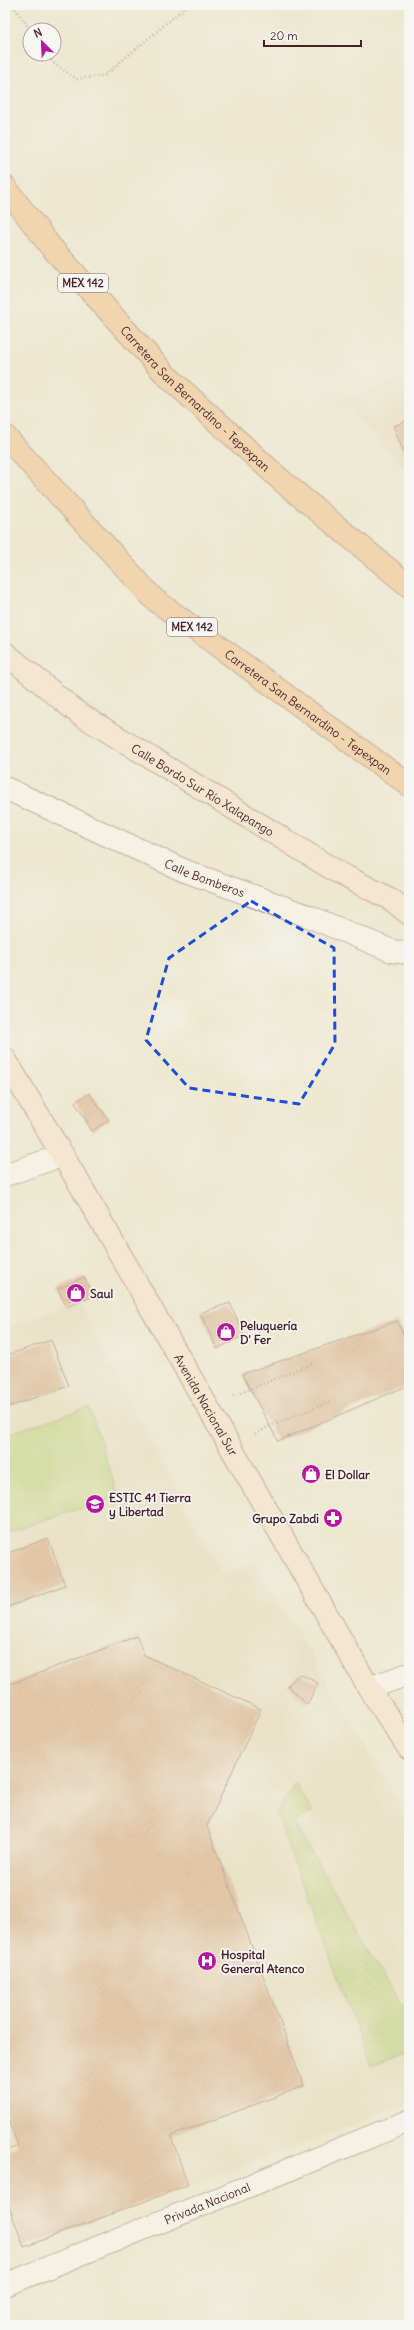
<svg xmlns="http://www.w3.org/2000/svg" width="414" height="2330" viewBox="0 0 414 2330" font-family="Delius,sans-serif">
<defs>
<pattern id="grass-dots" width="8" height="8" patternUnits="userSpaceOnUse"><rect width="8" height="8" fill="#bad276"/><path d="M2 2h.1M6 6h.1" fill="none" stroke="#a1b466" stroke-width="1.8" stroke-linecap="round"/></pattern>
<pattern id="building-hatch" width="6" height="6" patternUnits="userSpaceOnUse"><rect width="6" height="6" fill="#d9a17b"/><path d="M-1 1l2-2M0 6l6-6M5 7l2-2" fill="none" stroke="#b28365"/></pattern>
</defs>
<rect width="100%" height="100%" fill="#f6f6f2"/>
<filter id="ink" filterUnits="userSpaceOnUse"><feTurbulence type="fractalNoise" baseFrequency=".025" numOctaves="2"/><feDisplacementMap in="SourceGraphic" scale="8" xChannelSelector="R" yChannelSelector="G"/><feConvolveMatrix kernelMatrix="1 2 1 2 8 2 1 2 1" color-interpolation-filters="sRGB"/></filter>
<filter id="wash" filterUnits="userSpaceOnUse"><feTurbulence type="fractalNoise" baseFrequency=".012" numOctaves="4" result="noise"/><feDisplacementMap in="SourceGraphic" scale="16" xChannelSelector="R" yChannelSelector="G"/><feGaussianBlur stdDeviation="0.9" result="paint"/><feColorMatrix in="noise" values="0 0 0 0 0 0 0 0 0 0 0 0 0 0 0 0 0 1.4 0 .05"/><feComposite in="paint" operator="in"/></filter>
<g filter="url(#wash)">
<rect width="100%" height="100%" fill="#ede8cf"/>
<!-- built -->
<path fill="#e4dbba" d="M409,376V474L340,401Z
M78,1303L223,1576L255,1562L409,1818V2104L5,2255V1327Z"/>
<!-- grass -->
<path fill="url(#grass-dots)" stroke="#827850" d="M295,1783L312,1812L294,1823L402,2007L409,2004V2052L371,2066L276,1814Z"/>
<!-- park -->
<path fill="#bad276" stroke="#827850" d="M89,1407L118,1496L5,1533V1435Z"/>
<g id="blocks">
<!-- building -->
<path fill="url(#building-hatch)" d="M409,420V456L406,458L393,426Z
M89,1093L109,1120L92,1131L75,1102Z
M84,1277L95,1296L66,1307L58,1289Z
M230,1303L244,1335L217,1349L200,1313Z
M397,1321L409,1347V1385L278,1441L242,1374Z
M51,1340L69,1386L5,1408V1356Z
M48,1538L65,1585L5,1608V1554Z
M137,1636L144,1655L261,1709L207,1826L304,2086L171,2136L188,2185L24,2247L5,2196V2151L18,2146L5,2111V1686Z
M300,1674L318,1683L307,1705L288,1685Z"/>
</g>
</g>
<g filter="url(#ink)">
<use href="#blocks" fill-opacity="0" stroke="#836564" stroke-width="1"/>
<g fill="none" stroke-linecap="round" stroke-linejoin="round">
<defs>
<g id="street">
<path id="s1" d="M5,788L185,871L308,916L392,951L409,953"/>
<path d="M5,1175L63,1155"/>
<path d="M369,1688L409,1674"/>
<path id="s2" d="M5,2285L409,2121"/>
</g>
<g id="secondary">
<path id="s3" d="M5,653L78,713L339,873L392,900L409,914"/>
<path id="s4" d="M5,1059L82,1188L369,1688L409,1749"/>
</g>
<g id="highway">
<path id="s5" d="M5,187L51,247L166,375L282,481L409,586"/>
<path id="s6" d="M5,436L155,600L409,785"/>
</g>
</defs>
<!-- street casing -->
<use href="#street" stroke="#836564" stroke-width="24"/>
<!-- secondary casing -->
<use href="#secondary" stroke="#836564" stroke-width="24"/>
<!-- highway casing -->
<use href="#highway" stroke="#836564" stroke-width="24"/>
<!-- path -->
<path stroke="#836564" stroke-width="2.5" stroke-dasharray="1 3" stroke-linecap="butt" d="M13,5L30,30
M46,54L53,63L77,79L105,75L188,5
M233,1396L314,1363
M255,1434L270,1426L332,1401"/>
<!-- street -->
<use href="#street" stroke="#fff" stroke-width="22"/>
<!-- secondary -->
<use href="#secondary" stroke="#fce5cf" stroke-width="22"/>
<!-- highway -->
<use href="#highway" stroke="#f7be88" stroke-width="22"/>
</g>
</g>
<!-- marked area -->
<path d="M0 0H414V2330H0ZM251,901L334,948L335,1044L299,1104L189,1088L146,1040L169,958Z" fill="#ede8cf" fill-opacity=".55" fill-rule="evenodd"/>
<path fill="none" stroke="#1d4ed8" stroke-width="3" stroke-dasharray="8 5" stroke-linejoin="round" d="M251,901L334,948L335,1044L299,1104L189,1088L146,1040L169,958Z"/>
<!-- icons -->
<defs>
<symbol id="shop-disc" viewBox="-11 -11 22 22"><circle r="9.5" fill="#b5179e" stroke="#f6f6f2"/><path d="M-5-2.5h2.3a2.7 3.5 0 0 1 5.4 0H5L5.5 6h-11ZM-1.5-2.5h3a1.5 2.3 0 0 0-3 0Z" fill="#fff"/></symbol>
<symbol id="school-disc" viewBox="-11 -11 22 22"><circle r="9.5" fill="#b5179e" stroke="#f6f6f2"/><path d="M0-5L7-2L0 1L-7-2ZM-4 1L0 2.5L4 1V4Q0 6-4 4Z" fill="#fff"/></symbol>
<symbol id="pharmacy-disc" viewBox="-11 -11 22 22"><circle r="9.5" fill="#b5179e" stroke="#f6f6f2"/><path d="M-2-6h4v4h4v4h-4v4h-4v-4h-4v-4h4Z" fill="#fff"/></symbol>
<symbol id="hospital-disc" viewBox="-11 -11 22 22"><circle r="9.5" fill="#b5179e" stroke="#f6f6f2"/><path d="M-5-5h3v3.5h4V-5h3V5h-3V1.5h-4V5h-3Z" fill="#fff"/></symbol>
</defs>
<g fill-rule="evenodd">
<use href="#shop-disc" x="65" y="1282" width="22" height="22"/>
<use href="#shop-disc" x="215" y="1321" width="22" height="22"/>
<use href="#shop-disc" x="300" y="1463" width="22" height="22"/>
<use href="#school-disc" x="84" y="1493" width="22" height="22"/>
<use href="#pharmacy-disc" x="322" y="1507" width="22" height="22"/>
<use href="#hospital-disc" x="196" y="1950" width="22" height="22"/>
</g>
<g text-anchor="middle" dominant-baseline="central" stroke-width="3.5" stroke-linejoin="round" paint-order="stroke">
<!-- shield labels -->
<g fill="#f6f6f2" stroke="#7e6067" stroke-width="1">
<rect x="58" y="274" width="50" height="18" rx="3"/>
<rect x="167" y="618" width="50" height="18" rx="3"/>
</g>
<g font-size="11" font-weight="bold" fill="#4a1f2b">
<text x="83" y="283">MEX 142</text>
<text x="192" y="627">MEX 142</text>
</g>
<!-- street labels -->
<g font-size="12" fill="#4a1f2b" stroke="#f6f6f2">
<text stroke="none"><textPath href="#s5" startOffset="285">Carretera San Bernardino - Tepexpan</textPath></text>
<text stroke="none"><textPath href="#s6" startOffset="412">Carretera San Bernardino - Tepexpan</textPath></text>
<text stroke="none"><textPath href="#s3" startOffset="241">Calle Bordo Sur Río Xalapango</textPath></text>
<text stroke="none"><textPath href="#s1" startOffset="219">Calle Bomberos</textPath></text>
<text stroke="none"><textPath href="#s4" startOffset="400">Avenida Nacional Sur</textPath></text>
<text stroke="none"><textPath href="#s2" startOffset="218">Privada Nacional</textPath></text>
</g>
<!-- poi labels -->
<g font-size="12" font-weight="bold" fill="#4a1f2b" stroke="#f6f6f2" text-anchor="start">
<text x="90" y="1293">Saul</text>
<text x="240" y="1325">Peluquería<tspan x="240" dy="14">D' Fer</tspan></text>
<text x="325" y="1474">El Dollar</text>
<text x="109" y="1497">ESTIC 41 Tierra<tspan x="109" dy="14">y Libertad</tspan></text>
<text x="319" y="1518" text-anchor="end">Grupo Zabdi</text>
<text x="221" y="1954">Hospital<tspan x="221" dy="14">General Atenco</tspan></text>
</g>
</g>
<!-- margin -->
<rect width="414" height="2330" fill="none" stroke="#f6f6f2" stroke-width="20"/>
<!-- north arrow -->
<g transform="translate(42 42) rotate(336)"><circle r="19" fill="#f6f6f2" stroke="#b1a0a2"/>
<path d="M0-3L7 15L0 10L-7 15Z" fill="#b5179e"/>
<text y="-6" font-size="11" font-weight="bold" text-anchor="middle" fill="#4a1f2b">N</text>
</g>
<!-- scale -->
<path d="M264 40v6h97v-6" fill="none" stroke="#4a1f2b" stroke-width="2"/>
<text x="270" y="40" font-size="12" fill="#4a1f2b" stroke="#f6f6f2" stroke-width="3" paint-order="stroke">20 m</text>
</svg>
